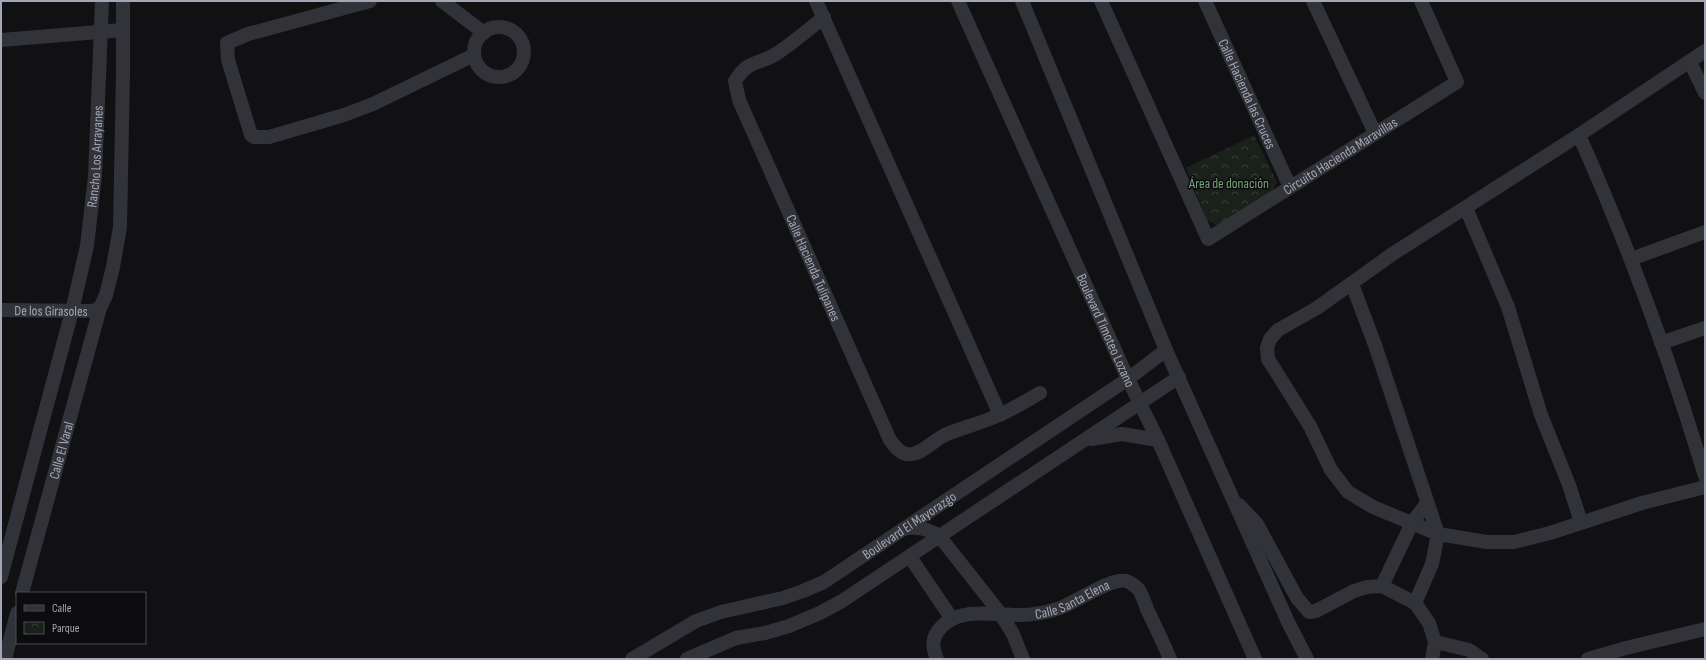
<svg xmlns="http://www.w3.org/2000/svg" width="1706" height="660" viewBox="0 0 1706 660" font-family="'Sofia Sans Condensed',sans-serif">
<defs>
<pattern id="park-crowns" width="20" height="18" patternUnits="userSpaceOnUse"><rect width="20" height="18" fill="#19211a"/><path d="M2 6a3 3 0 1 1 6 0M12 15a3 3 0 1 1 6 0" fill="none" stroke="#373e39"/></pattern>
</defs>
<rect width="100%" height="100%" fill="#111113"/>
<!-- park -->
<path fill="url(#park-crowns)" d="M1254,135L1277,182L1270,196L1221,225H1216L1207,220L1186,168Z"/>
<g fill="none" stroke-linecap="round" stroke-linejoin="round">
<!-- minor -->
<g stroke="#323338" stroke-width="14">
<path d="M370,1L248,34L227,43L228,60L251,135L254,137H269L344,115L373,104L474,55"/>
<path d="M442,1L484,33"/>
<path d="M816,1L1000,415"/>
<path id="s1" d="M958,1L1128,379L1158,440L1255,659"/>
<path d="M1022,1L1166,350L1288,622L1307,659"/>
<path id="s2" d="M1101,1L1208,239L1457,82L1421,1"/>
<path id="s3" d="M1205,1L1290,187"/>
<path d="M1313,1L1375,133"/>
<path id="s4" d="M824,17C808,30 793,43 776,54C757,66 750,58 735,81L739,100L890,440C896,448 902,456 912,454C923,453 935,439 947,434C964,427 982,423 999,415C1013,409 1026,401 1040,393"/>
<circle cx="499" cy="52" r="25"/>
<path d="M1,40L123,30"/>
<path d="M1705,51L1579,135L1391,255L1317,308L1278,330L1270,339L1267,348L1268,359L1310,426L1331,470L1348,492L1373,507L1438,534L1487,542H1514L1550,533L1642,503L1705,487"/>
<path d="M1690,62L1705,93"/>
<path d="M1579,135C1628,245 1670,360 1705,476"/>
<path d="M1466,208L1508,307L1541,415L1569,485L1581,522"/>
<path d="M1631,259L1705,232"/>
<path d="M1352,284L1375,345L1438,534L1432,564L1415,603"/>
<path id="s5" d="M1,310L93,311L100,308"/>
<path d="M1661,343L1705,328"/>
<path d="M1091,439L1122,434L1158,440"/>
<path d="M1239,505L1257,524L1297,598L1309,612L1316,611L1354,591L1367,587L1382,586L1415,603L1429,623L1435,642L1432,659"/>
<path d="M903,529C917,526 929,528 940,537L1000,613L1013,634L1023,659"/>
<path d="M910,557L952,619"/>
<path id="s6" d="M1,577L72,311L87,246L95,176L102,1"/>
<path d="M1382,586L1412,523L1427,503"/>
<path id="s7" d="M22,593L100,308L106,295L113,267L120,227L123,74V1"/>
<path d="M1435,642L1469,650L1482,659"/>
<path d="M5,659L17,613"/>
<path id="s8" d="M632,659L696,621L721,612L783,598L803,591L824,582L1128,379L1166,350"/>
<path d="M687,659L736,638L765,633L789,626L820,613L842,601L1179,377"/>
<path id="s9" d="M937,659C933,649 931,640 938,631C955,606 993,615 1018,615C1032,615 1046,613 1060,608C1075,603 1115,574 1129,582C1132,584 1137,587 1139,590C1142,595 1145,603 1147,609C1155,626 1163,642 1170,659"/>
<path d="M1588,659L1626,648L1705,629"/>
</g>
</g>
<g text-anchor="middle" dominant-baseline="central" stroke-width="3" stroke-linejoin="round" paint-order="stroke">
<!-- street labels -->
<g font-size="14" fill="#a2a7b5" stroke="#0c0c0e">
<text stroke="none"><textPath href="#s3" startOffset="102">Calle Hacienda las Cruces</textPath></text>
<text stroke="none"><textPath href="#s2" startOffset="417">Circuito Hacienda Maravillas</textPath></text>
<text stroke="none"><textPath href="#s6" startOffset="432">Rancho Los Arrayanes</textPath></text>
<text stroke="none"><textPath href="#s4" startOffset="314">Calle Hacienda Tulipanes</textPath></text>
<text stroke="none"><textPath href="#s5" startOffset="50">De los Girasoles</textPath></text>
<text stroke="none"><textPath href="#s1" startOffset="361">Boulevard Timoteo Lozano</textPath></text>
<text stroke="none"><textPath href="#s7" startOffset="148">Calle El Varal</textPath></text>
<text stroke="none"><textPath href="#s8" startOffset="311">Boulevard El Mayorazgo</textPath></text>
<text stroke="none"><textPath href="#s9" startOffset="172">Calle Santa Elena</textPath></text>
</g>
<!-- park labels -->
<g font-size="14" fill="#77a279" stroke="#0c0c0e">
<text x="1229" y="183">Área de donación</text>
</g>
</g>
<!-- border -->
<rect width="1706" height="660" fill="none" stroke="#a2a7b5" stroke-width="4"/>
<!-- legend -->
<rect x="16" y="592" width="130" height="52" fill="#0c0c0e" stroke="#484a51"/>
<rect x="24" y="605" width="20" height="6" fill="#323338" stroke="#484a51"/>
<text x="52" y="612" font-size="12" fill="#a2a7b5">Calle</text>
<rect x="24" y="622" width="20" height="12" fill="url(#park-crowns)" stroke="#484a51"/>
<text x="52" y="632" font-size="12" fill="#a2a7b5">Parque</text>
</svg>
